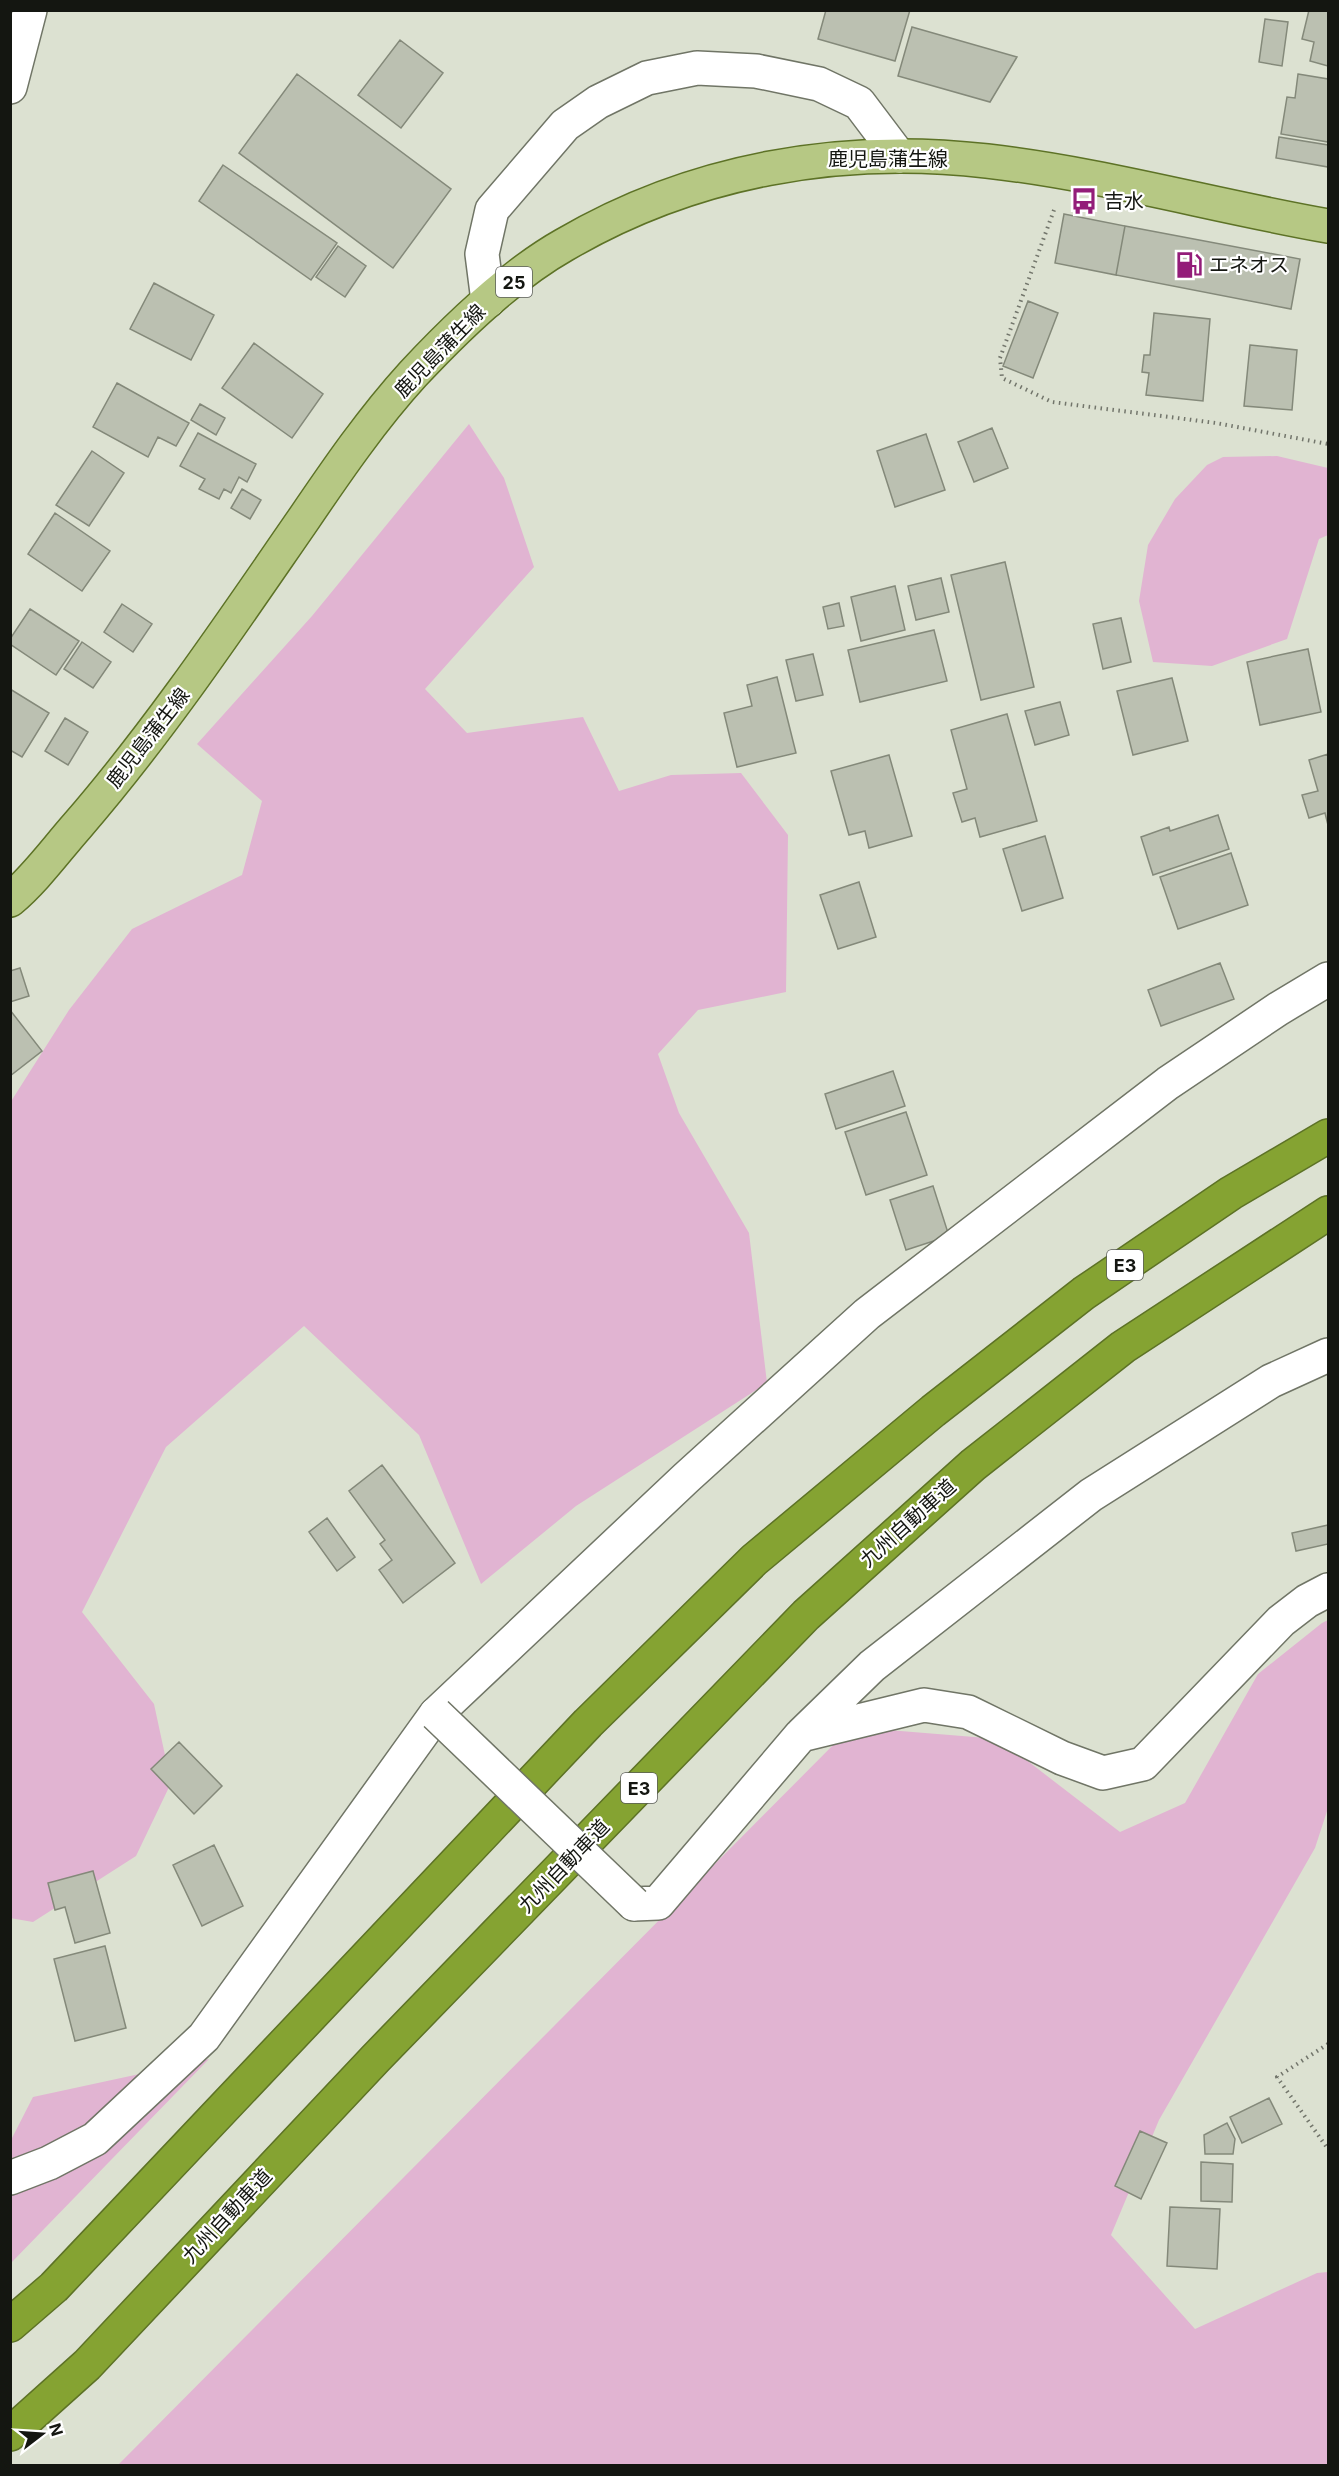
<svg xmlns="http://www.w3.org/2000/svg" width="1339" height="2476" viewBox="0 0 1339 2476" font-family="Inter,'Noto Sans JP',sans-serif">
<rect width="100%" height="100%" fill="#dce1d1"/>
<!-- green -->
<path fill="#e1b4d2" d="M469,424L504,478L534,567L425,689L467,733L583,717L619,791L671,775L741,773L788,835L786,992L698,1010L658,1054L679,1113L749,1233L767,1383L576,1506L481,1584L419,1435L304,1326L166,1447L82,1612L154,1704L171,1783L136,1856L33,1922L10,1918V1103L69,1010L132,929L242,875L262,801L197,744L312,616Z
M1277,456L1328,468V535L1319,539L1287,639L1212,666L1153,662L1139,601L1148,545L1175,499L1207,465L1223,457Z
M1328,1620V1808L1315,1848L1159,2120L1111,2235L1195,2329L1317,2273L1328,2272V2465L117,2466L851,1727L999,1739L1120,1832L1185,1803L1258,1674L1322,1623Z
M209,2059L11,2263V2140L33,2097Z"/>
<!-- building -->
<path fill="#bbc0b1" stroke="#84897a" stroke-width="1.5" d="M826,10H910L895,61L818,39Z
M1309,10L1328,11V66L1310,61L1314,42L1302,39Z
M1265,19L1288,22L1282,66L1259,62Z
M912,27L1017,57L990,102L898,76Z
M400,40L443,73L401,128L358,95Z
M297,74L451,189L393,268L239,153Z
M1298,74L1328,79V142L1281,134L1287,97L1295,98Z
M1279,137L1328,145V167L1276,158Z
M223,165L337,243L311,280L199,201Z
M1064,214L1125,226L1116,275L1055,263Z
M1125,226L1300,259L1291,309L1116,275Z
M338,246L366,266L345,297L316,277Z
M154,283L214,315L191,360L130,329Z
M1028,301L1058,313L1033,378L1003,366Z
M1154,313L1210,319L1203,401L1146,395L1149,373L1142,372L1144,355H1150Z
M254,343L323,394L292,438L222,388Z
M1250,345L1297,350L1292,410L1244,406Z
M117,383L189,423L176,446L158,437L148,457L93,427Z
M200,404L225,418L216,435L191,420Z
M992,428L1008,468L974,482L958,442Z
M198,433L256,464L247,482L239,477L231,493L224,489L219,499L199,489L205,479L180,466Z
M926,434L945,490L895,507L877,451Z
M92,451L124,473L89,526L56,505Z
M242,489L261,500L250,519L231,508Z
M55,513L110,551L82,591L28,554Z
M1005,562L1034,687L981,700L951,575Z
M941,578L949,612L916,620L908,586Z
M895,586L905,630L861,641L851,597Z
M839,603L844,626L828,629L823,607Z
M122,604L152,624L133,652L104,632Z
M30,609L79,641L56,675L10,644V639Z
M1121,618L1131,662L1103,669L1093,624Z
M934,630L947,681L860,702L848,650Z
M82,642L111,662L93,688L64,669Z
M1308,649L1321,712L1260,725L1247,662Z
M813,654L823,695L796,701L786,660Z
M777,677L796,753L737,767L724,713L752,706L747,685Z
M1172,678L1188,741L1133,755L1117,691Z
M10,689L49,713L22,757L10,750Z
M1060,702L1069,735L1035,745L1025,711Z
M1007,714L1037,821L980,837L975,818L962,822L953,793L967,789L951,730Z
M65,718L88,732L68,765L45,751Z
M1328,754V825L1325,813L1309,818L1302,795L1318,791L1309,760Z
M889,755L912,836L869,848L865,831L849,835L831,771Z
M1218,815L1229,849L1153,875L1141,837L1169,827L1170,831Z
M1045,836L1063,898L1022,911L1003,849Z
M1231,853L1248,905L1178,929L1160,877Z
M859,882L876,937L838,949L820,895Z
M1220,963L1234,999L1161,1026L1148,990Z
M20,968L29,996L10,1002V971Z
M10,1010L42,1051L10,1076Z
M893,1071L905,1106L836,1129L825,1094Z
M906,1112L927,1175L866,1195L845,1132Z
M933,1186L949,1236L906,1250L890,1200Z
M382,1465L455,1563L403,1603L379,1570L392,1560L380,1544L385,1540L349,1491Z
M327,1518L355,1557L337,1571L309,1532Z
M1328,1525V1544L1296,1551L1292,1533Z
M179,1742L222,1786L194,1814L151,1769Z
M214,1845L243,1906L202,1926L173,1865Z
M93,1871L110,1933L75,1943L65,1907L55,1910L48,1883Z
M105,1946L126,2028L75,2041L54,1959Z
M1269,2098L1282,2124L1242,2143L1230,2117Z
M1227,2123L1235,2139L1233,2154H1205L1204,2135Z
M1140,2131L1167,2143L1141,2199L1115,2186Z
M1201,2162L1233,2164L1232,2202L1201,2201Z
M1170,2207L1220,2209L1217,2269L1167,2266Z"/>
<g fill="none" stroke-linecap="round" stroke-linejoin="round">
<defs>
<path id="street" d="M10,87L30,10
M488,301L482,254L492,210L565,125L598,102L647,78L697,68L756,71L819,84L859,103L899,156
M802,1734L872,1666L1091,1495L1271,1381L1328,1355
M634,1904L658,1903L801,1735L924,1705L968,1712L1062,1758L1103,1773L1143,1764L1281,1621L1307,1601L1328,1590
M10,2178L49,2163L95,2139L204,2037L436,1714L686,1478L867,1314L1168,1083L1278,1009L1328,979"/>
<path id="primary" d="M10,900C35,879 55,851 77,826C160,730 231,624 303,520C337,470 372,419 413,374C454,330 511,275 564,245C692,170 839,144 987,161C1102,174 1214,206 1328,226"/>
<path id="highway" d="M10,2325L54,2287L588,1723L754,1560L933,1411L1084,1293L1231,1193L1328,1136
M10,2434L87,2365L376,2058L806,1615L973,1465L1123,1347L1328,1213"/>
</defs>
<!-- street casing -->
<use href="#street" stroke="#707566" stroke-width="36"/>
<!-- primary casing -->
<use href="#primary" stroke="#5d7226" stroke-width="36"/>
<!-- highway casing -->
<use href="#highway" stroke="#5d7226" stroke-width="36"/>
<!-- path -->
<path stroke="#72756b" stroke-width="4" stroke-dasharray="1.5 4.5" stroke-linecap="butt" d="M1054,210L1000,358L1002,378L1052,402L1216,423L1328,444
M1328,2044L1277,2077L1328,2149"/>
<!-- street -->
<use href="#street" stroke="#fff" stroke-width="33"/>
<!-- primary -->
<use href="#primary" stroke="#b6c884" stroke-width="33"/>
<!-- highway -->
<use href="#highway" stroke="#85a332" stroke-width="33"/>
<defs>
<path id="street-bridge" d="M436,1714L634,1904"/>
</defs>
<!-- street-bridge casing -->
<use href="#street-bridge" stroke="#707566" stroke-width="36" stroke-linecap="butt"/>
<!-- street-bridge -->
<use href="#street-bridge" stroke="#fff" stroke-width="33"/>
</g>
<!-- icons -->
<defs>
<symbol id="bus-bare" viewBox="-9 -9 18 18"><path d="M-5-6H5V4H4V6H2V4H-2V6H-4V4H-5ZM-3.5-4V0h7V-4ZM-3.5 1.2v1.5H-2V1.2ZM2 1.2v1.5H3.5V1.2Z" fill="#931c79" stroke="#fff" stroke-width="2.5" paint-order="stroke"/></symbol>
<symbol id="fuel-bare" viewBox="-9 -9 18 18"><path d="M-5.5-6h7V0h2V4h1.3V-2.5L3-4.5l.8-.8L6-3V5H2.5V1h-1V6h-7ZM-4.2-4.7v3.2H.2V-4.7Z" fill="#931c79" stroke="#fff" stroke-width="2.5" paint-order="stroke"/></symbol>
</defs>
<g fill-rule="evenodd">
<use href="#bus-bare" x="1065" y="182" width="38" height="38"/>
<use href="#fuel-bare" x="1170" y="246" width="38" height="38"/>
</g>
<g text-anchor="middle" dominant-baseline="central" stroke-width="4.5" stroke-linejoin="round" paint-order="stroke">
<!-- shield labels -->
<g fill="#fff" stroke="#5a5c58" stroke-width="1.5">
<rect x="496" y="267" width="36" height="30" rx="4.5"/>
<rect x="1107" y="1250" width="36" height="30" rx="4.5"/>
<rect x="621" y="1773" width="36" height="30" rx="4.5"/>
</g>
<g font-size="18" font-weight="bold" fill="#141611">
<text x="514" y="282">25</text>
<text x="1125" y="1265">E3</text>
<text x="639" y="1788">E3</text>
</g>
<!-- street labels -->
<g font-size="20" fill="#141611" stroke="#fff">
<text x="888" y="159">鹿児島蒲生線</text>
<text transform="translate(440 351) rotate(-46)">鹿児島蒲生線</text>
<text transform="translate(148 738) rotate(-52)">鹿児島蒲生線</text>
<text transform="translate(908 1523) rotate(-42)">九州自動車道</text>
<text transform="translate(564 1866) rotate(-46)">九州自動車道</text>
<text transform="translate(227 2216) rotate(-47)">九州自動車道</text>
</g>
<!-- poi labels -->
<g font-size="20" fill="#141611" stroke="#fff" text-anchor="start">
<text x="1104" y="201">吉水</text>
<text x="1209" y="265">エネオス</text>
</g>
</g>
<!-- border -->
<rect width="1339" height="2476" fill="none" stroke="#141611" stroke-width="24"/>
<!-- north arrow -->
<g transform="translate(42 2434) rotate(73)" stroke="#ffffff" stroke-width="4.5" paint-order="stroke">
<path d="M0-4.5L10 22L0 15L-10 22Z" fill="#141611"/>
<text y="-9" font-size="16" font-weight="bold" text-anchor="middle" fill="#141611">N</text>
</g>
</svg>
